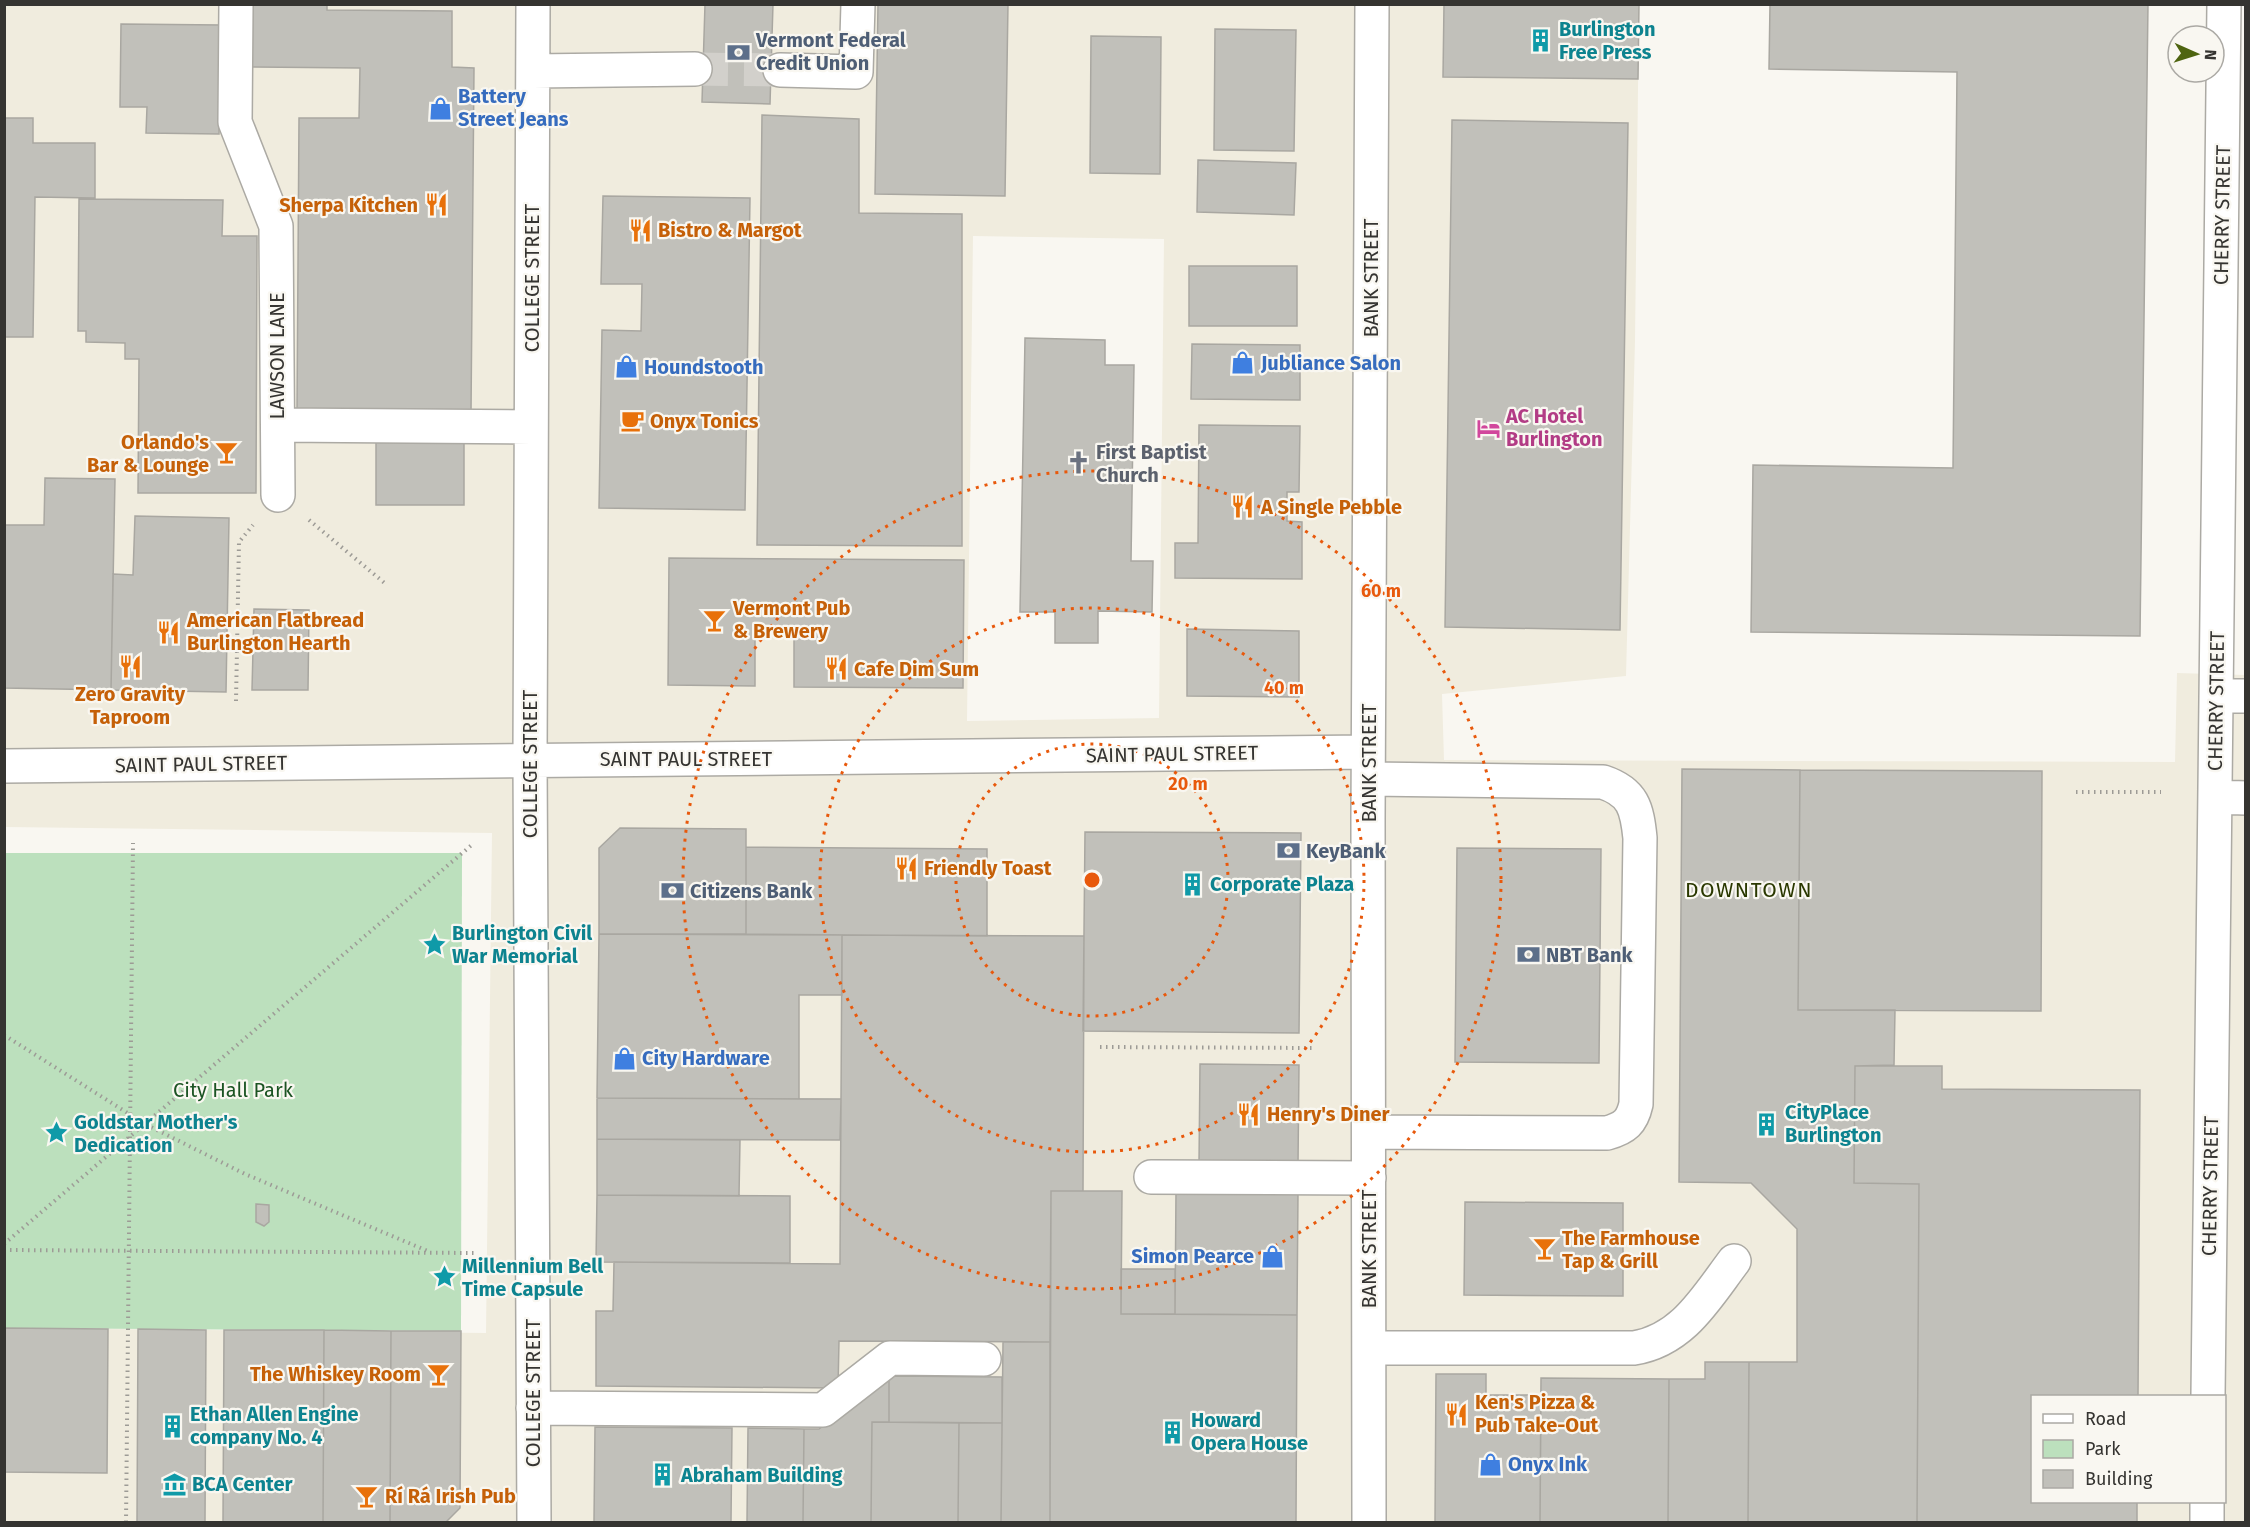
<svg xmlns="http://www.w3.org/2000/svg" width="2250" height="1527" viewBox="0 0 2250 1527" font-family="'Fira Sans',sans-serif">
<rect width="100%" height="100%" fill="#f9f7f1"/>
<!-- built -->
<path fill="#f0ecde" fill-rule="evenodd" d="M5,5H1639L1635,341L1626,676L1442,694L1444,760L2175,762L2177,673L2245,675V1522H5V1328L486,1333L492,833L5,827ZM973,236L1164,239L1159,718L967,721ZM2032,1396H2224V1502H2032Z"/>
<!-- green -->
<path fill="#bce0bd" d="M5,853H462L461,1331L5,1328Z"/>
<!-- building -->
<path fill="#c1c0ba" stroke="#a9a7a1" stroke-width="1.5" d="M253,4H327V10L452,11V67L474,68L471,413L297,412L299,118H359L360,68L252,67Z
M705,4H773L770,104L702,102Z
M878,4H1008L1005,196L875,194Z
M1444,4H1639L1638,79L1443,77Z
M1770,4H2148L2140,636L1751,632L1753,465L1953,468L1957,72L1769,69Z
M121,24L221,25L219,134L146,133L147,107H120Z
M1215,29L1296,30L1294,151L1214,150Z
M1091,36L1161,37L1160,174L1090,173Z
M762,115L859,119V213L962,214V546L757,545Z
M4,118H33V143H95V198L35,197L33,337H4Z
M1452,120L1628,123L1620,630L1445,627Z
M1198,160L1296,163L1294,215L1197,212Z
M603,196L750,198L745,510L599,508L602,330L641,331L642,284H601Z
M79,199L223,200L222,236H257L256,493H138L139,359H125V343L86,342V331H78Z
M1189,266H1297V326H1189Z
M1025,338L1105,340V365H1134L1131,561H1153L1152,612L1098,611V643H1055V612H1020Z
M1192,344L1300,345V400L1191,399Z
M1199,425L1300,426L1299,492H1287V521L1302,522V579L1175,578V543H1198Z
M376,437H464V505H376Z
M45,478L115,479L111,690L4,688V525H44Z
M135,516L229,518L226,692L111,690L113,574L133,575Z
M669,558L964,560L963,688L794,687V627H755V686L668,685Z
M254,609L309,610L308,690H252Z
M1187,629L1299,631V697L1187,696Z
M1682,769L1800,770L1798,1010H1895L1894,1065L1855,1066L1854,1183L1919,1184L1917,1522H1748L1749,1362H1797V1229L1751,1183L1679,1182Z
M1800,770L2042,771L2041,1011L1798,1010Z
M620,828L746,829V934H599V848Z
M1085,832L1301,833L1299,1033L1083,1031Z
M746,847L987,849V936L746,934Z
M1457,848L1601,849L1599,1063L1455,1062Z
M599,934L842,935V995H799V1099L597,1098Z
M842,935L1084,936L1083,1191H1051L1050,1342L839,1341L838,1388L596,1386V1311H613L614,1262L840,1264Z
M1200,1064L1299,1065L1298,1164H1199Z
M1855,1066H1942V1089L2140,1090L2138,1396H2032V1502H2137V1522H1917L1919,1184L1854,1183Z
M597,1098L841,1099L840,1140L597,1139Z
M597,1139L740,1140L739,1196L597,1195Z
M1051,1191H1122L1121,1314L1297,1315L1296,1522H1050Z
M1176,1192H1298L1297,1315L1175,1314Z
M597,1195L790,1196V1263L596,1262Z
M1465,1202L1623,1203V1296L1464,1295Z
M256,1204L269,1205V1222L264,1226L256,1222Z
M1121,1269H1175V1314H1121Z
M4,1328L108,1329L107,1473L4,1472Z
M138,1329L206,1330L205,1522H137Z
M224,1330H324L323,1522H223Z
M324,1330L391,1331L390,1522H323Z
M391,1331H461L460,1508L446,1522H390Z
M1003,1342H1050V1522H1001Z
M1705,1362H1749L1748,1522H1668L1669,1379H1705Z
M1436,1374H1486V1395H1541L1540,1522H1435Z
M889,1376V1422H872L871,1522H803L804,1429H819Z
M889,1376L1002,1377V1423L889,1422Z
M1541,1378L1669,1379L1668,1522H1540Z
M872,1422L959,1423L958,1522H871Z
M959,1423H1002L1001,1522H958Z
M595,1427L732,1428L731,1522H594Z
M748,1428L804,1429L803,1522H747Z"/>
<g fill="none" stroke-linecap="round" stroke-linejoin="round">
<!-- minor-tunnel -->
<path stroke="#d2d0cb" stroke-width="33" stroke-dasharray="33 16" stroke-linecap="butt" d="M695,69L780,70"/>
<defs>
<path id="minor" d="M236,4L235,122L276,226L278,495
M533,4L530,760L534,1522
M780,70L856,72L858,4
M533,71L695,69
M278,425L531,427
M2216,696H2246
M4,766L1368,752
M1369,779L1603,782C1633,792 1637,808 1640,838L1636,1104C1632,1122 1625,1128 1607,1133L1369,1132
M2215,797L2246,798
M1151,1177L1369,1178
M1369,1348H1634C1683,1340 1706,1298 1734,1261
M2208,1396L2224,4
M533,1408L823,1410L890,1358L984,1359
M2207,1502V1522
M1369,1522L1368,819L1372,4"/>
</defs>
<!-- minor casing -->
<use href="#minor" stroke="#acaaa4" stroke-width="36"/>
<!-- path -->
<path stroke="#9d9b96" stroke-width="4" stroke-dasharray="1.5 4.5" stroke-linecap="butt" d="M309,520L387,585
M236,701L239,542L253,525
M2076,792H2161
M4,1035L145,1124L245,1174L430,1252
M1100,1047L1314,1048
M4,1244L474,843
M4,1250L475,1253
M126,1522L133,843"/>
<!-- minor -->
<use href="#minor" stroke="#fff" stroke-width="33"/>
</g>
<!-- distance rings -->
<g fill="none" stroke="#e8590c" stroke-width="3" stroke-dasharray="3 6">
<circle cx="1092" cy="880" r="136"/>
<circle cx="1092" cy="880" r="272"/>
<circle cx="1092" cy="880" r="409"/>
</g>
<!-- icons -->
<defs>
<symbol id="building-bare" viewBox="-9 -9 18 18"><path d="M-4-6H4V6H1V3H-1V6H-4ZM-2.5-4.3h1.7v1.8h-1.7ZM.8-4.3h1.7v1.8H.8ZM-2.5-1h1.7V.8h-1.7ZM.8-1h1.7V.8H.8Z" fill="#0f9aa8" stroke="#f9f7f1" stroke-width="2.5" paint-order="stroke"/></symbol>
<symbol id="bank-bare" viewBox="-9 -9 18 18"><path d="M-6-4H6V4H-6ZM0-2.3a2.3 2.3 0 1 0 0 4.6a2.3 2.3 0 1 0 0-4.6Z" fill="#5c6f8a" stroke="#f9f7f1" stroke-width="2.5" paint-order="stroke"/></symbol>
<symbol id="shop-bare" viewBox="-9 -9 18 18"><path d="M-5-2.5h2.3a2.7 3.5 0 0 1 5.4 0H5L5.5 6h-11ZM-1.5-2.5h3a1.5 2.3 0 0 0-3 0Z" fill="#3f7fe0" stroke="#f9f7f1" stroke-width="2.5" paint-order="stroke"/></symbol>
<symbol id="restaurant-bare" viewBox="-9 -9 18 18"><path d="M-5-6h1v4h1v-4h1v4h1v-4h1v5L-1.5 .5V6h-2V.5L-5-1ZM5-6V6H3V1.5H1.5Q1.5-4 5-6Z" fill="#e8710a" stroke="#f9f7f1" stroke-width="2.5" paint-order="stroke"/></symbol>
<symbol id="cafe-bare" viewBox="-9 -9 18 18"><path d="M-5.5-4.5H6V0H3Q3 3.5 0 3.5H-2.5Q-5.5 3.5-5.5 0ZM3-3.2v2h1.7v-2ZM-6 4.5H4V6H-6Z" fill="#e8710a" stroke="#f9f7f1" stroke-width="2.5" paint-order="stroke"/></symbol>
<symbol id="hotel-bare" viewBox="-9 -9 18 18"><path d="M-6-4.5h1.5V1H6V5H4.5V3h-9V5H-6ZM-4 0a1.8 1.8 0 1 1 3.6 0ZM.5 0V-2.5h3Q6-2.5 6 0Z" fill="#d1479c" stroke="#f9f7f1" stroke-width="2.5" paint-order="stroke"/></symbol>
<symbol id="bar-bare" viewBox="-9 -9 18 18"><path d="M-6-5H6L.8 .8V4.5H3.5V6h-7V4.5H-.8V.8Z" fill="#e8710a" stroke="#f9f7f1" stroke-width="2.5" paint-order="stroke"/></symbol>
<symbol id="church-bare" viewBox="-9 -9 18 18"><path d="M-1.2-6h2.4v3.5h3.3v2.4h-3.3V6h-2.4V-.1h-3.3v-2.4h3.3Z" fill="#6b7280" stroke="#f9f7f1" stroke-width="2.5" paint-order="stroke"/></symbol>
<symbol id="sight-bare" viewBox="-9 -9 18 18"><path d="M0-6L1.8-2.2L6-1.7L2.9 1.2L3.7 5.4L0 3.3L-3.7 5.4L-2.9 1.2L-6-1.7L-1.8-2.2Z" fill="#0f9aa8" stroke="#f9f7f1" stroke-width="2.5" paint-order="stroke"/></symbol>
<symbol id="museum-bare" viewBox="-9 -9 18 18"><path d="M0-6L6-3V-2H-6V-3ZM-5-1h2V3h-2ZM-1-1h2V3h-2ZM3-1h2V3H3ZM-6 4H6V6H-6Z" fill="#0f9aa8" stroke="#f9f7f1" stroke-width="2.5" paint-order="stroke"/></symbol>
</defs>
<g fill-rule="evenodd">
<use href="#building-bare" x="1524" y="24" width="33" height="33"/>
<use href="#bank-bare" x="722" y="36" width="33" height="33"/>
<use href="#shop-bare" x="424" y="92" width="33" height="33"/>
<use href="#restaurant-bare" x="420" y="188" width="33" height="33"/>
<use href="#restaurant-bare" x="624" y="214" width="33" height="33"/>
<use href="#shop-bare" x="1226" y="346" width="33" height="33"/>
<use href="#shop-bare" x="610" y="350" width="33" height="33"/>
<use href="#cafe-bare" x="616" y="404" width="33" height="33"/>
<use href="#hotel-bare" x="1472" y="412" width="33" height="33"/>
<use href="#bar-bare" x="210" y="436" width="33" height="33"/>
<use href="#church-bare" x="1062" y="446" width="33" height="33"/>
<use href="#restaurant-bare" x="1226" y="490" width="33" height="33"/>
<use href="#bar-bare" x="698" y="604" width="33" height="33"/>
<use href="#restaurant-bare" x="152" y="616" width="33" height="33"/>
<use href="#restaurant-bare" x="114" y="650" width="33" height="33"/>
<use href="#restaurant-bare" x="820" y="652" width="33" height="33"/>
<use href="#bank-bare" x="1272" y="834" width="33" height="33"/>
<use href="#restaurant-bare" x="890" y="852" width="33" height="33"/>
<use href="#building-bare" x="1176" y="868" width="33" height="33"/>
<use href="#bank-bare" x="656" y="874" width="33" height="33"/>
<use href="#sight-bare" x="418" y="928" width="33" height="33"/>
<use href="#bank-bare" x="1512" y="938" width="33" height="33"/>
<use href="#shop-bare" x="608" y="1042" width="33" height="33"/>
<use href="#restaurant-bare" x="1232" y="1098" width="33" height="33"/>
<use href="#building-bare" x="1750" y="1108" width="33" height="33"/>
<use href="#sight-bare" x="40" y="1116" width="33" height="33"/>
<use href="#bar-bare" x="1528" y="1232" width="33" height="33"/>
<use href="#shop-bare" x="1256" y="1240" width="33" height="33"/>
<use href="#sight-bare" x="428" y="1260" width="33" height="33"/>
<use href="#bar-bare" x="422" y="1358" width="33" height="33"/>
<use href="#restaurant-bare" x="1440" y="1398" width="33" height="33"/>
<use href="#building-bare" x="156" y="1410" width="33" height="33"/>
<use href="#building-bare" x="1156" y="1416" width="33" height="33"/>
<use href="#shop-bare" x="1474" y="1448" width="33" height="33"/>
<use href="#building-bare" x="646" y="1458" width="33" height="33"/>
<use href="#museum-bare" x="158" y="1468" width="33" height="33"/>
<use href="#bar-bare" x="350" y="1480" width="33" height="33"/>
</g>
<g text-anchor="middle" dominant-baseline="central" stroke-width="4.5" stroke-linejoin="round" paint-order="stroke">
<!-- culture labels -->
<g font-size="20" font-weight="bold" fill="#0d838f" stroke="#f9f7f1" text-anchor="start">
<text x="1559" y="29">Burlington<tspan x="1559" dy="23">Free Press</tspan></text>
<text x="1210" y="884">Corporate Plaza</text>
<text x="452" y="933">Burlington Civil<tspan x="452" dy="23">War Memorial</tspan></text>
<text x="1785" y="1112">CityPlace<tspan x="1785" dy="23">Burlington</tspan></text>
<text x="74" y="1122">Goldstar Mother's<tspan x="74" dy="23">Dedication</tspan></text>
<text x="462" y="1266">Millennium Bell<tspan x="462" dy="23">Time Capsule</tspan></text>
<text x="190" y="1414">Ethan Allen Engine<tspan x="190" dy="23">company No. 4</tspan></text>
<text x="1191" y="1420">Howard<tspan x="1191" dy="23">Opera House</tspan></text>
<text x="681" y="1475">Abraham Building</text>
<text x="192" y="1484">BCA Center</text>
</g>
<!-- service labels -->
<g font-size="20" font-weight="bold" fill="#4e5e75" stroke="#f9f7f1" text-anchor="start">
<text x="756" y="40">Vermont Federal<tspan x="756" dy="23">Credit Union</tspan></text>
<text x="1306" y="851">KeyBank</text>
<text x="690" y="891">Citizens Bank</text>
<text x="1546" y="955">NBT Bank</text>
</g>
<!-- shop labels -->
<g font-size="20" font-weight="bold" fill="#366cbe" stroke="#f9f7f1" text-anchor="start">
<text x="458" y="96">Battery<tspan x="458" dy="23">Street Jeans</tspan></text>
<text x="1261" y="363">Jubliance Salon</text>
<text x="644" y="367">Houndstooth</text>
<text x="642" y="1058">City Hardware</text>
<text x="1254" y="1256" text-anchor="end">Simon Pearce</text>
<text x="1508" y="1464">Onyx Ink</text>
</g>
<!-- food labels -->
<g font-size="20" font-weight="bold" fill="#c56008" stroke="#f9f7f1" text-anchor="start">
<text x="418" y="205" text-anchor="end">Sherpa Kitchen</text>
<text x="658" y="230">Bistro &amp; Margot</text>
<text x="650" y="421">Onyx Tonics</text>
<text x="209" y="442" text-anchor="end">Orlando's<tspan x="209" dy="23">Bar &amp; Lounge</tspan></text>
<text x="1261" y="507">A Single Pebble</text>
<text x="733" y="608">Vermont Pub<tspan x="733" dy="23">&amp; Brewery</tspan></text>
<text x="187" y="620">American Flatbread<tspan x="187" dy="23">Burlington Hearth</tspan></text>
<text x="854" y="669">Cafe Dim Sum</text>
<text x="130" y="694" text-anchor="middle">Zero Gravity<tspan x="130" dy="23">Taproom</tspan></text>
<text x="924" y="868">Friendly Toast</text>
<text x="1267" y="1114">Henry's Diner</text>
<text x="1562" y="1238">The Farmhouse<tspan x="1562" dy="23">Tap &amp; Grill</tspan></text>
<text x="421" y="1374" text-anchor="end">The Whiskey Room</text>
<text x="1475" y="1402">Ken's Pizza &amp;<tspan x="1475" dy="23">Pub Take-Out</tspan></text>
<text x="385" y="1496">Rí Rá Irish Pub</text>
</g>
<!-- street labels -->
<g font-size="20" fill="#353431" stroke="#f9f7f1">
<text transform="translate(2222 215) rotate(-89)">CHERRY STREET</text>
<text transform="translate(532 278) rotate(-90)">COLLEGE STREET</text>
<text transform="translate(1371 278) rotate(-90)">BANK STREET</text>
<text transform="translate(277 356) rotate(-90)">LAWSON LANE</text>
<text transform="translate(2216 701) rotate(-89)">CHERRY STREET</text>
<text transform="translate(1172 754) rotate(-1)">SAINT PAUL STREET</text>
<text x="686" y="759">SAINT PAUL STREET</text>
<text transform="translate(1369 763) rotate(-90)">BANK STREET</text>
<text transform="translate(201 764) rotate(-1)">SAINT PAUL STREET</text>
<text transform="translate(530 764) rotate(-90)">COLLEGE STREET</text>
<text transform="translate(2210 1186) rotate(-89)">CHERRY STREET</text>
<text transform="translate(1369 1249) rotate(-90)">BANK STREET</text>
<text transform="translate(533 1393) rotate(-90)">COLLEGE STREET</text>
</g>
<!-- hotel labels -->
<g font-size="20" font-weight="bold" fill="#b23c85" stroke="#f9f7f1" text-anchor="start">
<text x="1506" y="416">AC Hotel<tspan x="1506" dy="23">Burlington</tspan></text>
</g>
<!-- worship labels -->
<g font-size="20" font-weight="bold" fill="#5b616d" stroke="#f9f7f1" text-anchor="start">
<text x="1096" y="452">First Baptist<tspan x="1096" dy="23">Church</tspan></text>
</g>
<!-- park labels -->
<g font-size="20" fill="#1b5423" stroke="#f9f7f1">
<text x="233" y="1090">City Hall Park</text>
</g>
<!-- neighbourhood labels -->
<g font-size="21" letter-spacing="1.5" fill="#2a3800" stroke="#f9f7f1">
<text x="1749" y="890">DOWNTOWN</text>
</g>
</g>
<circle cx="1092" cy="880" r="9" fill="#e8590c" stroke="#f9f7f1" stroke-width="3"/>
<g font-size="18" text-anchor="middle" font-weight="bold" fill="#e8590c" stroke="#f9f7f1" stroke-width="4.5" stroke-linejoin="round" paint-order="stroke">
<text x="1381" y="597">60 m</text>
<text x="1284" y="694">40 m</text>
<text x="1188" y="790">20 m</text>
</g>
<!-- border -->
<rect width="2250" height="1527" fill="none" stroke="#353431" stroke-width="12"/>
<!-- legend -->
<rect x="2031" y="1395" width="195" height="108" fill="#f9f7f1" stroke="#aba9a4" stroke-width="1.5"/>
<rect x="2043" y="1414" width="30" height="9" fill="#ffffff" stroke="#aba9a4" stroke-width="1.5"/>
<text x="2085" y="1425" font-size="18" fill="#353431">Road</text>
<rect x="2043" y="1440" width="30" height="18" fill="#bce0bd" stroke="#aba9a4" stroke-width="1.5"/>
<text x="2085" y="1455" font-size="18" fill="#353431">Park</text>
<rect x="2043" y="1470" width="30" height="18" fill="#c1c0ba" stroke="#aba9a4" stroke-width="1.5"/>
<text x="2085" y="1485" font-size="18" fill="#353431">Building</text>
<!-- north arrow -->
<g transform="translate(2196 54) rotate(93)"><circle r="28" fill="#f9f7f1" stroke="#aba9a4" stroke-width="1.5"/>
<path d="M0-4.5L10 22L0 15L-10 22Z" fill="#4e6410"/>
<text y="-9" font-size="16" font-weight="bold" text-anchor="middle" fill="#353431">N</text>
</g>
</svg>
